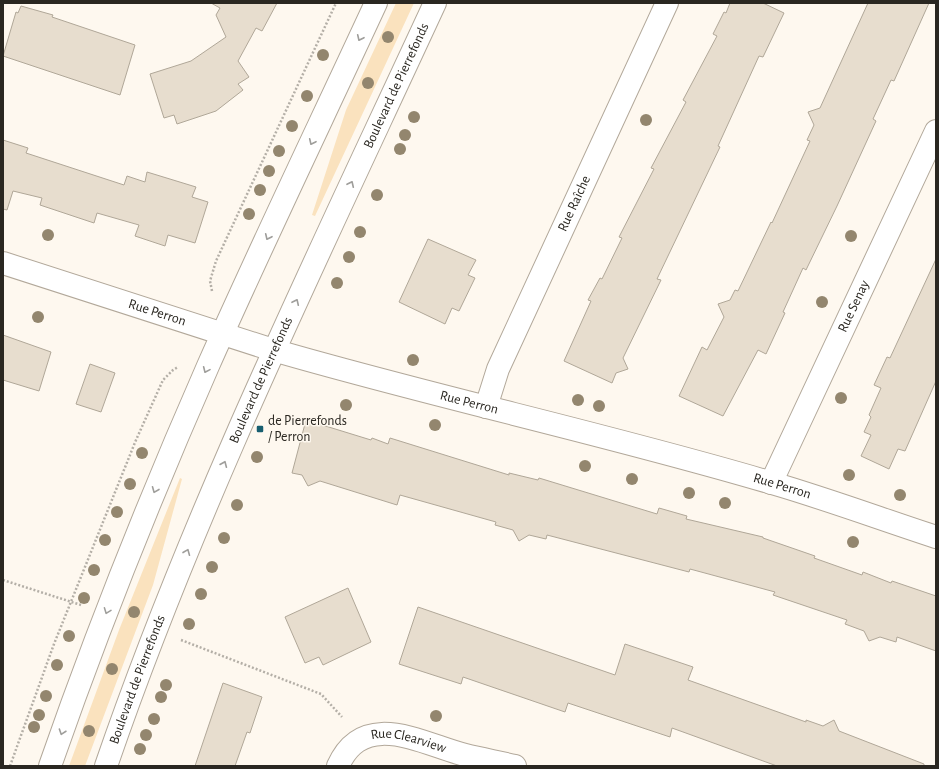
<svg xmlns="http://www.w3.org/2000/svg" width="939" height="769" viewBox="0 0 939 769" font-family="'Alegreya Sans',sans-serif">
<rect width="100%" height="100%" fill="#fef8ef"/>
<!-- green -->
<path fill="#fae2be" d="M396,3H414L315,216L312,215L346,110Z
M180,478L182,479L153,585L85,766H69L119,630Z"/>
<!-- building -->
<path fill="#e7ddce" stroke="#b0a798" d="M211,3H277L262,31L256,28L238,61L249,77L238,84L243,90L216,111L177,124L174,115L164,118L150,74L191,61L226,37L216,15L220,8Z
M730,3H763L784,13L763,57L759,56L718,146L720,147L657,279L661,280L623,358L628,369L616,373L612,383L564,361L591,301L588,300L600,278L602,279L622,238L619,237L654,169L651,168L686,102L683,100L717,36L713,34L724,12L726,13Z
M868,3H929L894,81L891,80L873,119L876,121L837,206L806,270L803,268L783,312L785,313L766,354L758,350L723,416L679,396L702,347L707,350L724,317L718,304L730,300L735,290L738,291L771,222L772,223L810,141L807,140L814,125L808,112L820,108Z
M21,6L53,15L52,17L135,45L120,95L3,56L16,12L18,13Z
M3,140L28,148L26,153L124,185L127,176L145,182L147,172L196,187L192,197L208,202L195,243L168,235L165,246L135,236L139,225L97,213L94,223L40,205L42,198L13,191L7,210L3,209Z
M428,239L476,260L468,275L475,278L459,311L452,308L445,324L399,302Z
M936,259V381L905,451L898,449L889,469L861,456L871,435L864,432L871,417L869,415L881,388L874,385L887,357L890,358Z
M3,335L51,352L39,391L3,380Z
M90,364L115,373L101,412L76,404Z
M306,420L371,440L372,438L388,444L390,438L509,475V473L538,480L539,478L657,514L659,508L687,516L686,519L763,537V538L815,556L814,558L862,575L863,572L891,583L892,581L936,596V651L897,637L896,642L880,637L869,641L864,631L845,624L847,620L773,595L775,592L690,569L689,572L547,535L546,539L529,535L519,541L513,530L495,525L496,522L400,495L397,505L320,481L308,486L302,475L292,473Z
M348,588L371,642L323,665L319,657L305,663L285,617Z
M418,607L615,675L625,644L693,667L688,680L806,722V720L823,726L834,720L839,731L924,764V766H777L672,728L670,737L568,703L565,712L463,677L461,684L399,664Z
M223,683L262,697L250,733L247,732L235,766H195Z"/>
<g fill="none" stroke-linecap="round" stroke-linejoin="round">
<defs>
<g id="minor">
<path id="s1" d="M273,350C438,398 607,434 772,483C827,499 881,519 936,537"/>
<path id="s2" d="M486,407L498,369L667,3"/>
<path id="s3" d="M771,483L936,131"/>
<path id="s4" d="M338,766C364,708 422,744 465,755C481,759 498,762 515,766"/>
</g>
<g id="tertiary">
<path id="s5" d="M3,263L273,350"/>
</g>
<g id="secondary">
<path d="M50,766C97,631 150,498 208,366C262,244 320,124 376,3"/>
<path id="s6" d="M106,766C196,504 319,254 435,3"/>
</g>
</defs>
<!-- minor casing -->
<use href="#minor" stroke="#b2a89a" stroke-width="24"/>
<!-- tertiary casing -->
<use href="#tertiary" stroke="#b2a89a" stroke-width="24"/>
<!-- secondary casing -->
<use href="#secondary" stroke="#b2a89a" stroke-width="24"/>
<!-- path -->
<path stroke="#b4afa7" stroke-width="2.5" stroke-dasharray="2 2" stroke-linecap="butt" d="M212,291L210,281L216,261L336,3
M3,580L81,605
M181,640L321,694L342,717
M10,766L54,644L136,440L163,380L173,370L178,367"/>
<!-- minor -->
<use href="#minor" stroke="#fff" stroke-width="22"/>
<!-- tertiary -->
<use href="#tertiary" stroke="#fff" stroke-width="22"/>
<!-- secondary -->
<use href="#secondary" stroke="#fff" stroke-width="22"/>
</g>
<!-- trees -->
<g fill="#93866e">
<circle cx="388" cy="37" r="6"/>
<circle cx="323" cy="55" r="6"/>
<circle cx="368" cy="83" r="6"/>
<circle cx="307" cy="96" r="6"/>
<circle cx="414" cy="117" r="6"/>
<circle cx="646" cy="120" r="6"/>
<circle cx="292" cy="126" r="6"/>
<circle cx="405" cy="135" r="6"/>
<circle cx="400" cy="149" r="6"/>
<circle cx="279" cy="151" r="6"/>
<circle cx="269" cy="171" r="6"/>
<circle cx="260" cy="190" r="6"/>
<circle cx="377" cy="195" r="6"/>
<circle cx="249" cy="214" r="6"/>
<circle cx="360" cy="232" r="6"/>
<circle cx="48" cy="235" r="6"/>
<circle cx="851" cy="236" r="6"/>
<circle cx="349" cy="257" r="6"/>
<circle cx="337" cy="283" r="6"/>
<circle cx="822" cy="302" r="6"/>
<circle cx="38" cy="317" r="6"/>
<circle cx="413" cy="360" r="6"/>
<circle cx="841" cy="398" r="6"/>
<circle cx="578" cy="400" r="6"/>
<circle cx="346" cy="405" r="6"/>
<circle cx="599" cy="406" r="6"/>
<circle cx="435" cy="425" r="6"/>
<circle cx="142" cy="453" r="6"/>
<circle cx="257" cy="457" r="6"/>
<circle cx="585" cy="466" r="6"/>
<circle cx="849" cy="475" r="6"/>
<circle cx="632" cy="479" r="6"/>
<circle cx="130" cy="484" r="6"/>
<circle cx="689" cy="493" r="6"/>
<circle cx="900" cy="495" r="6"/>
<circle cx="725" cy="503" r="6"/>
<circle cx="237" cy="505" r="6"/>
<circle cx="117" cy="512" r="6"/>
<circle cx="224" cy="538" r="6"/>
<circle cx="105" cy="540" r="6"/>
<circle cx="853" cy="542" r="6"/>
<circle cx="212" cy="567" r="6"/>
<circle cx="94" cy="570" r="6"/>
<circle cx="201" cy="594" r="6"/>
<circle cx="84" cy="598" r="6"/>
<circle cx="134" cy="612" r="6"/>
<circle cx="189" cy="624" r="6"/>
<circle cx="69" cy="636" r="6"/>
<circle cx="57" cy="665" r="6"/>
<circle cx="112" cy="669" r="6"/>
<circle cx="166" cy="685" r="6"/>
<circle cx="46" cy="696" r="6"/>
<circle cx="161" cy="697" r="6"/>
<circle cx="39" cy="715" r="6"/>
<circle cx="436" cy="716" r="6"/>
<circle cx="154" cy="719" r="6"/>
<circle cx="34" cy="727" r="6"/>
<circle cx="89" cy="731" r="6"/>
<circle cx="146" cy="735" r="6"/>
<circle cx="140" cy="749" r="6"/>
</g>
<!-- one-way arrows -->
<defs><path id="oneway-chevron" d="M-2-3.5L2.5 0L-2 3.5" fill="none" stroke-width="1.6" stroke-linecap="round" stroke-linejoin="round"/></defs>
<g stroke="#9f9e9b">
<use href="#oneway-chevron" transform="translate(360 38) rotate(115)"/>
<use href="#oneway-chevron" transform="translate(312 142) rotate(115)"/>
<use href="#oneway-chevron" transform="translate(351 184) rotate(-65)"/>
<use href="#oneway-chevron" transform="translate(268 237) rotate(115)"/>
<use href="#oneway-chevron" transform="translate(296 302) rotate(-65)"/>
<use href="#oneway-chevron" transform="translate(206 370) rotate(114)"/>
<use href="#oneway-chevron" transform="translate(224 464) rotate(-67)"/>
<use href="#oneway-chevron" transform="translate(155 490) rotate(112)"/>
<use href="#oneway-chevron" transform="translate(187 552) rotate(-68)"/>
<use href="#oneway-chevron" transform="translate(107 611) rotate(111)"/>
<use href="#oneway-chevron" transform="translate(62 732) rotate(109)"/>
</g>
<!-- markers -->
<rect fill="#185f70" stroke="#fef8ef" stroke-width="1.5" x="256" y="425" width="8" height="8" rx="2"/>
<g text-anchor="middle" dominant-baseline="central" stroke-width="3" stroke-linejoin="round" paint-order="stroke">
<!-- street labels -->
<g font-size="14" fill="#2a2721" stroke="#fef8ef">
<text stroke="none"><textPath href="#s6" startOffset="740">Boulevard de Pierrefonds</textPath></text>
<text stroke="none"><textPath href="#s2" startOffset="222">Rue Raîche</textPath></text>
<text stroke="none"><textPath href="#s3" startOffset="195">Rue Senay</textPath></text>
<text stroke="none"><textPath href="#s5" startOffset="162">Rue Perron</textPath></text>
<text stroke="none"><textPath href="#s6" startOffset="416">Boulevard de Pierrefonds</textPath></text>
<text stroke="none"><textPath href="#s1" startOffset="203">Rue Perron</textPath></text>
<text stroke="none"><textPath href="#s1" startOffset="527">Rue Perron</textPath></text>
<text stroke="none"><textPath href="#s6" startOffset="92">Boulevard de Pierrefonds</textPath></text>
<text stroke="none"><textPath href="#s4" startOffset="85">Rue Clearview</textPath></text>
</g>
<!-- poi labels -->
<g font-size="14" fill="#2a2721" stroke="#fef8ef" text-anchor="start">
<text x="268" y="421">de Pierrefonds<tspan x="268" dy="16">/ Perron</tspan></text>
</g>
</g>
<!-- border -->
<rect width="939" height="769" fill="none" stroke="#2a2721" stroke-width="8"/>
</svg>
